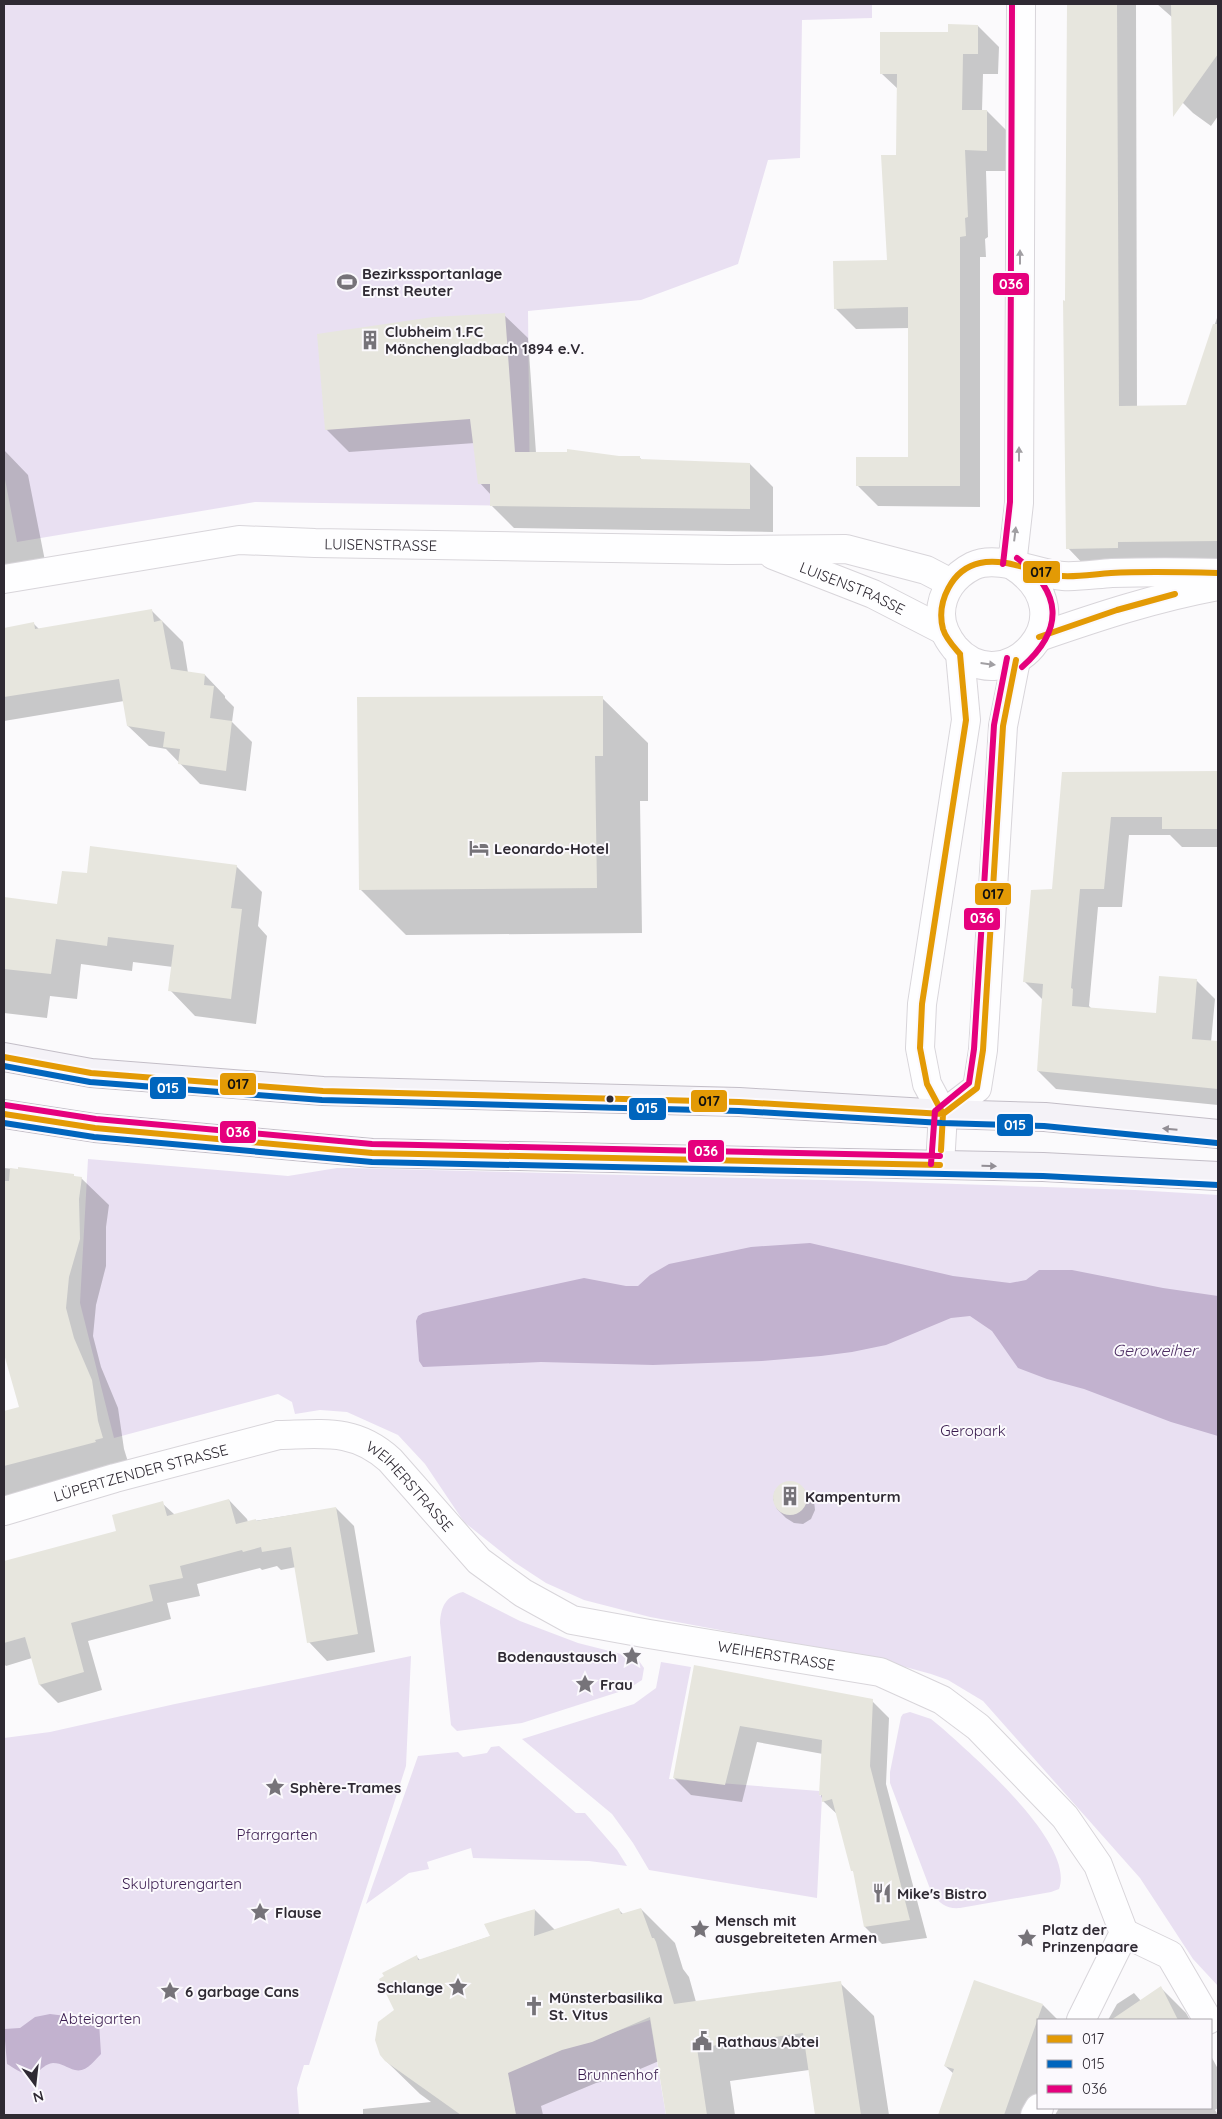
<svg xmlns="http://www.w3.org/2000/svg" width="1222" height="2119" viewBox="0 0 1222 2119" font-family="Quicksand,sans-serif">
<rect width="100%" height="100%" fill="#fbfafc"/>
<!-- green -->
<path fill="#e9e0f2" d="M4,4H872V18L802,20L800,158L768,160L738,264L641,300L528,311L530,506L255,502L17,542L4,474Z
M88,1159L288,1176L337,1168H350L865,1181L1135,1190L1218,1195V1986L1193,1959L1140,1878L983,1701L948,1680L931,1674L876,1659L650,1617L584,1600L546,1583L514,1562L464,1522L425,1464L398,1435L347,1412L320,1410L295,1414L292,1402L278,1394L114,1438L80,1303Z
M463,1592L520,1621L578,1643L637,1658L644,1668L642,1680L628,1689L522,1723L457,1731L451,1725L440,1623C441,1606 446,1596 463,1592Z
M411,1656L406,1766L309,2065H304L297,2088L299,2115H4V1738L50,1732L175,1704Z
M661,1662L691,1667L669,1779L819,1791V1795L822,1796L817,1898L649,1870L633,1843L612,1814L522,1739L634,1704L656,1688Z
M910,1712L931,1719L942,1728C972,1755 1076,1844 1059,1889L1051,1892L960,1908C946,1909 941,1904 932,1894L890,1783V1772L901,1717L903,1714Z
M499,1746L576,1813H585L617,1850L627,1866L589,1861L473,1858L471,1848L427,1862L429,1869L409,1873L366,1904L418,1756L458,1752L463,1757L487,1753L491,1747Z
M650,2020L666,2115H516L506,2068Z"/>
<!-- water -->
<path fill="#c2b2cf" d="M810,1243L953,1276L1010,1283L1026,1280L1039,1270H1072L1163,1288L1218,1296V1436L1171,1422L1084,1389L1047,1379L1018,1368L992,1331L970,1316L951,1318L886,1345L852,1352L821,1356L762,1361L653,1365L541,1362L423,1367L419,1361L416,1321L418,1316L423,1313L584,1278L626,1286H638L650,1275L669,1264L751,1247Z
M50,2014L66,2016L82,2024L99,2022L101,2054C95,2060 86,2073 75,2070C67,2068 62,2063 53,2063C45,2064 42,2069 36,2073C27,2078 14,2068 7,2064L4,2029L20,2028L35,2017Z"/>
<!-- shadow -->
<path fill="#0003" d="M1068,4H1136L1137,407L1187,406L1218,315V559L1087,568L1068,548Z
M1157,4H1218V116L1211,126L1193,113L1174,94L1173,18Z
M978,26L999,47L998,74H983L982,111H987L1008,132L1007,171H986L988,237L985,239L986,257H980V507L878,506L857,485L909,459L910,328L856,329L835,308L888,261L897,156L898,89L882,74L949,33Z
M504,315L528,338L536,453L640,458L643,461L750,464L773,487V532L514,528L491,505V495L480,483L475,443L349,452L326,429Z
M4,450L28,475L47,571L4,580Z
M152,611L183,642L188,673L205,675L225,696V698L234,707L232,722L252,742L246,791L200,784L166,749L149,746L128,726L124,701L4,721V629L33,623L39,629Z
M602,698L648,743V801H640L642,933L406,935L360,889Z
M1218,772V847H1182L1170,835H1129L1122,907H1098L1089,1006L1092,1009L1157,1015L1196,980L1215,999L1211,1042H1218V1105L1056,1089L1038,1071L1043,1000L1024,981L1053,890L1063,773Z
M236,866L262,892L258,926L267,936L256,1024L195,1016L170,990L173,967L133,962L132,971L81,964L77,999L50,996L47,1018L4,1013V920L7,899L58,905L88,875Z
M4,1168L60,1174L81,1178L109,1205L106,1227V1266L96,1305L93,1336L101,1367L118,1408L124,1449L129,1465L4,1501V1413L21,1408L4,1349Z
M791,1482L800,1485L814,1501L815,1510L811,1519L803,1524L794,1523L786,1518L777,1509L773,1499L775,1491L782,1484Z
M229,1500L247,1519L248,1522L336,1508L354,1526L375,1652L327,1661L309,1642L296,1567L281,1570L277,1566L262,1570L260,1568L197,1584L200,1596L167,1603L171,1619L88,1641L102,1690L58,1703L40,1685L32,1658L6,1666L4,1664V1563L118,1532L162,1503L175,1515Z
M695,1667L872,1701L889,1718L886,1784L927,1938L882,1944L865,1927L855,1873L853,1871L838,1815L823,1801L821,1795L823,1754L757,1742L742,1802L691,1795L674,1778Z
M641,1909L675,1943L683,1969L689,1977L696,2002L840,1983L874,2016L889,2115H816L809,2070L730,2081L735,2115H668L659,2061L626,2075L596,2083L541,2106L543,2115H363V2109L431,2102L420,2094L385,2060L395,2011L417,1957L420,1960L491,1936L485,1925L535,1910L556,1931L619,1910L623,1914Z
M1161,1988L1186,2013L1190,2020H1108L1117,2004L1134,1993L1141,2001Z
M1043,2005L1058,2020H1038L1039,2115H939L954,2074L945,2066Z
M1211,2056L1218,2069V2108L1215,2110L1218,2115H1055L1059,2108H1211Z"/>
<!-- building -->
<path fill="#e7e6de" d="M1067,4H1117L1119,406L1186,405L1213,324H1218V541L1118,542V548L1066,549L1063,300L1065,301Z
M1171,4H1218V54L1173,117Z
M948,24L978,25V54H963L962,110H987V151L965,150L968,217L965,218L966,236L960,237V486H856V457H908V307L834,309L833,261L887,260L881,155H896L897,74H880V32H948Z
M505,313L515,452H567V449L619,456H640V459L750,463V509L490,506V484H478L470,419L325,430L317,334L433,317Z
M152,609L154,622L162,620L171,669L205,674L204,685L214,686L210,718L232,721L226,771L178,764L180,749L163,747L165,732L127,726L119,679L4,697V628L34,622L35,629Z
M603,696V756H595L597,888L359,890L357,697Z
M1218,771V829H1162V817H1111L1104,889H1080L1071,988L1073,989L1072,1006L1156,1013L1159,976L1197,979L1192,1039L1218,1041V1089L1037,1071L1043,984L1023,982L1031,890L1052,889L1062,772Z
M90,846L237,865L231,908L242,909L231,999L168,991L174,945L108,937L107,946L56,939L51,974L4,969V897L57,904L62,871L87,873Z
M18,1167L74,1174V1176L82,1177L79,1199L80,1239L69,1277L66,1308L74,1338L92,1380L98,1421L103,1438L95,1440L96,1442L4,1466V1411L19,1407L4,1354V1181H9L10,1168L18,1169Z
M773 1498a17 17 0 1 1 34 0a17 17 0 1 1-34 0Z
M229,1499L236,1524L256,1519V1521L336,1507L358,1634L307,1643L291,1547L262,1552L261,1547L243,1552L242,1550L180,1566L183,1578L149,1585L153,1601L71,1623L84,1672L39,1685L25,1637L4,1643V1561L116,1531L112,1515L163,1501L167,1516Z
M694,1665L873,1699L870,1766L910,1920L864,1927L853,1871H851L832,1799L822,1802V1795H819L822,1740L740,1726L725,1785L673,1778Z
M619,1908L621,1914L641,1908L652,1938H654L656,1942L674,2004L841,1981L861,2115H815L803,2033L697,2048L707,2115H666L650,2017L592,2042L562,2050L508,2073L516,2115H461L385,2061L380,2055L375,2040L378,2022L394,2010L379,1979L384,1976L382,1973L417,1955L418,1960L490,1936L484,1924L535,1909L534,1936Z
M974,1980L1043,2004L1004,2115H938L954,2069L944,2066Z
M1161,1986L1178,2020H1111Z"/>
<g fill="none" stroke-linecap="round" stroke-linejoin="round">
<defs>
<g id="street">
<path id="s1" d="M773,555L873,594L943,630"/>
<path d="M1012,565L1019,503L1021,4"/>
<path id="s2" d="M4,579L239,540L315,543L729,550L846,549L926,570L951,583"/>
<path id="s3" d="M279,1435C323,1434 355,1428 390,1460L479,1561L523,1593L572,1620L649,1634L880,1672L942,1700L978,1727L1065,1817L1098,1865L1124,1933L1081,2020"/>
<path d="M1124,1933L1170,1955L1208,2020"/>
<path d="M1035,2115L1039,2108"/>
</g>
<g id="secondary">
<path d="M1012,565C1092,615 1004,704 955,648C947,638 941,626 941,614C941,592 955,575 973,566C998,554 1036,574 1063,576C1079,577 1096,574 1112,573C1147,572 1183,572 1218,573"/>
<path d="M1039,637C1100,616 1154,598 1218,586"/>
<path d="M943,1114L977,1088L983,1050L1003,726L1016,660"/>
<path d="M940,1165L943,1114L927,1084L920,1048L922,1004L966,720L960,654"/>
<path id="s4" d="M4,1511L115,1478L279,1435"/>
</g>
<path id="primary" d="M4,1057L91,1073L323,1091L739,1102L943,1114L1045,1117L1218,1134
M4,1114L95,1128L372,1153L1043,1167L1218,1176"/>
</defs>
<!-- street casing -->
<use href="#street" stroke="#d8d5da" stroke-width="30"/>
<!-- secondary casing -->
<use href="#secondary" stroke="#d8d5da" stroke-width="30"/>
<!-- primary casing -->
<use href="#primary" stroke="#c3bec7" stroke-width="30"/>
<!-- street -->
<use href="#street" stroke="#fefeff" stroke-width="28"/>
<!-- secondary -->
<use href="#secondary" stroke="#fefeff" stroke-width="28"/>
<!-- primary -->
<use href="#primary" stroke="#f4f2f7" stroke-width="28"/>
<defs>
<path id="bus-1" d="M1039,637L1117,610L1175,594
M960,654C954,647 946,639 943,629C936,602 952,569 980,563C1007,557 1035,574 1062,576C1078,577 1095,574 1111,573C1147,571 1183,572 1218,573
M4,1057L91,1073L323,1091L739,1102L943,1114L977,1088L983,1050L1003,726L1016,660
M4,1114L95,1128L372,1153L940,1165
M941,1150L943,1114L927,1084L920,1048L922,1004L966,720L960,654"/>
<path id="bus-2" d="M4,1066L90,1082L322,1100L739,1111L942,1123L1044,1126L1217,1143
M4,1123L94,1137L372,1162L1043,1176L1218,1185"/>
<path id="bus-3" d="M1017,558C1062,592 1065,629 1022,667
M1003,564L1010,502L1012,4
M5,1105L96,1119L372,1144L940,1156
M931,1164L935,1111L969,1083L974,1049L994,725L1007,658"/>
</defs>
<!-- bus-1 casing -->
<use href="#bus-1" stroke="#fbf9fd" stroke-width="10"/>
<!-- bus-2 casing -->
<use href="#bus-2" stroke="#fbf9fd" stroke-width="10"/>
<!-- bus-3 casing -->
<use href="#bus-3" stroke="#fbf9fd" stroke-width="10"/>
<!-- bus-1 -->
<use href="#bus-1" stroke="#e39a05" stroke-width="6"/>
<!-- bus-2 -->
<use href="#bus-2" stroke="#0065bd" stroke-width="6"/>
<!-- bus-3 -->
<use href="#bus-3" stroke="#e5007d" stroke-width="6"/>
</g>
<!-- one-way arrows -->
<defs><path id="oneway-solid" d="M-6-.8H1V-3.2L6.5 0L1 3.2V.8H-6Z" transform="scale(1.25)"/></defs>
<g fill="#a19fa3">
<use href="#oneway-solid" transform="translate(1020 257) rotate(-90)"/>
<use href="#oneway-solid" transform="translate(1019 454) rotate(-90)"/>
<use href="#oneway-solid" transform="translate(1015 534) rotate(-83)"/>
<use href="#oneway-solid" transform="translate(988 664) rotate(7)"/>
</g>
<g fill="#928e95">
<use href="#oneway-solid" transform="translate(1170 1129) rotate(-175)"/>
<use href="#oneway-solid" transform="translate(989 1166) rotate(1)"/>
</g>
<!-- icons -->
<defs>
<symbol id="stadium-bare" viewBox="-9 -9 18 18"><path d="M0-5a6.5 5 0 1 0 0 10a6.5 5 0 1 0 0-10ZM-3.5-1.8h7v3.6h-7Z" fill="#767379" stroke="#fbf9fd" stroke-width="2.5" paint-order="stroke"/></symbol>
<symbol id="building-bare" viewBox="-9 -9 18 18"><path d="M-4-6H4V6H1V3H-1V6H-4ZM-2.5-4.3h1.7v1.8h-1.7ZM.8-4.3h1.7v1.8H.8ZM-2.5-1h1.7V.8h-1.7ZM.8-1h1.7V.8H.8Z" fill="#767379" stroke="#fbf9fd" stroke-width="2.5" paint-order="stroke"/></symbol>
<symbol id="hotel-bare" viewBox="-9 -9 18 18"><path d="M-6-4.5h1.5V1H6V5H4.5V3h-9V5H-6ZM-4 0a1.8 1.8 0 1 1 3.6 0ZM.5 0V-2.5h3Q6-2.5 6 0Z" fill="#767379" stroke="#fbf9fd" stroke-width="2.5" paint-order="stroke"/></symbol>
<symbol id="sight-bare" viewBox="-9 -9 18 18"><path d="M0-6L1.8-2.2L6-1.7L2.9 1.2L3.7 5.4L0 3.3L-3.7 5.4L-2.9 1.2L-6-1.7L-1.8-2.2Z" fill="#767379" stroke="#fbf9fd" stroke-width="2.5" paint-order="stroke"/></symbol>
<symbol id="restaurant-bare" viewBox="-9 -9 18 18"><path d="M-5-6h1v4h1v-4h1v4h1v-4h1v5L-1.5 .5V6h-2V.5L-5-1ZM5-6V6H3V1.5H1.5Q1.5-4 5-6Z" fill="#767379" stroke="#fbf9fd" stroke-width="2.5" paint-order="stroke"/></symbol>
<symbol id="church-bare" viewBox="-9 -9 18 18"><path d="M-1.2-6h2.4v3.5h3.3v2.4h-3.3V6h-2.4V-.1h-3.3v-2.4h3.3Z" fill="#767379" stroke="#fbf9fd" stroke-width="2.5" paint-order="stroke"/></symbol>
<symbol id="civic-bare" viewBox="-9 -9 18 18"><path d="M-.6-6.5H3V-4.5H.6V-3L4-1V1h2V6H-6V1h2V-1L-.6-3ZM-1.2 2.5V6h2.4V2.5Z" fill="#767379" stroke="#fbf9fd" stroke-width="2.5" paint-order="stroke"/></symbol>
</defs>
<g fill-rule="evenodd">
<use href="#stadium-bare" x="333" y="268" width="28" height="28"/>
<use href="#building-bare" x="356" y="326" width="28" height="28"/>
<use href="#hotel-bare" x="465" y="834" width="28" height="28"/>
<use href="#building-bare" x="776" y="1482" width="28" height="28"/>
<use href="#sight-bare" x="618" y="1642" width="28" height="28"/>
<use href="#sight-bare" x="571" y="1670" width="28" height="28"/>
<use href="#sight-bare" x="261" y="1773" width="28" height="28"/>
<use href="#restaurant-bare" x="868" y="1879" width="28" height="28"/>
<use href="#sight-bare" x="246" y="1898" width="28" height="28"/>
<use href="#sight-bare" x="686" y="1915" width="28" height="28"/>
<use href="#sight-bare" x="1013" y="1924" width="28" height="28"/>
<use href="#sight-bare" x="444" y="1973" width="28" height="28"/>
<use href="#sight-bare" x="156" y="1977" width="28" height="28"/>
<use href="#church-bare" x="520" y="1992" width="28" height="28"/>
<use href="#civic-bare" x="688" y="2027" width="28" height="28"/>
</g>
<!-- markers -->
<circle fill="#2f2a33" stroke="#fbf9fd" stroke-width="2" cx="610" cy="1099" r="4.5"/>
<g text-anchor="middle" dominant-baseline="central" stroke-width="4" stroke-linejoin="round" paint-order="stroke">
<!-- poi labels -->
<g font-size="15" font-weight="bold" fill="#2f2a33" stroke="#fbf9fd" text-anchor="start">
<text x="362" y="273">Bezirkssportanlage<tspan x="362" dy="17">Ernst Reuter</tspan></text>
<text x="385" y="331">Clubheim 1.FC<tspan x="385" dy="17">Mönchengladbach 1894 e.V.</tspan></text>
<text x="494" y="848">Leonardo-Hotel</text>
<text x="805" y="1496">Kampenturm</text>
<text x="617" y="1656" text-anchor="end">Bodenaustausch</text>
<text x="600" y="1684">Frau</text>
<text x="290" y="1787">Sphère-Trames</text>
<text x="897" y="1893">Mike's Bistro</text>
<text x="275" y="1912">Flause</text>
<text x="715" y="1920">Mensch mit<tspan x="715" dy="17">ausgebreiteten Armen</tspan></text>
<text x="1042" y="1929">Platz der<tspan x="1042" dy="17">Prinzenpaare</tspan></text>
<text x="443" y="1987" text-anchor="end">Schlange</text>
<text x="185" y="1991">6 garbage Cans</text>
<text x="549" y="1997">Münsterbasilika<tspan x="549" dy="17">St. Vitus</tspan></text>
<text x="717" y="2041">Rathaus Abtei</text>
</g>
<!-- street labels -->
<g font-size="15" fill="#2f2a33" stroke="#fbf9fd">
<text stroke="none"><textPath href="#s2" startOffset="380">LUISENSTRASSE</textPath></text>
<text stroke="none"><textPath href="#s1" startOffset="86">LUISENSTRASSE</textPath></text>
<text stroke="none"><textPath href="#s4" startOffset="142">LÜPERTZENDER STRASSE</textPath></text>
<text stroke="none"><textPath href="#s3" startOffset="150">WEIHERSTRASSE</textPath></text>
<text stroke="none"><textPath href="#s3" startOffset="570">WEIHERSTRASSE</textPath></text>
</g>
<!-- park labels -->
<g font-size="15" fill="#381a4d" stroke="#fbf9fd">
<text x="973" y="1430">Geropark</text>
<text x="277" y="1834">Pfarrgarten</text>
<text x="182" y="1883">Skulpturengarten</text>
<text x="100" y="2018">Abteigarten</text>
<text x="618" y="2074">Brunnenhof</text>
</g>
<!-- water labels -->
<g font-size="16" font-style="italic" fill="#4e2f64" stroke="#fbf9fd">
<text x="1155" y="1350">Geroweiher</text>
</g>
</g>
<g stroke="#fbf9fd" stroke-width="2">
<rect x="992" y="272" width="38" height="24" rx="5" fill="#e5007d"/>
<rect x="1022" y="560" width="39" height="24" rx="5" fill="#e39a05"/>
<rect x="974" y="882" width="38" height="24" rx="5" fill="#e39a05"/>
<rect x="963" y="907" width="38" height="24" rx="5" fill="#e5007d"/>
<rect x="219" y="1072" width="38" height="24" rx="5" fill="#e39a05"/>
<rect x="149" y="1076" width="38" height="24" rx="5" fill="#0065bd"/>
<rect x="690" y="1089" width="38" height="24" rx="5" fill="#e39a05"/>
<rect x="628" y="1097" width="39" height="24" rx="5" fill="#0065bd"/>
<rect x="996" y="1113" width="38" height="24" rx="5" fill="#0065bd"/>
<rect x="219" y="1120" width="38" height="24" rx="5" fill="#e5007d"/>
<rect x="687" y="1139" width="38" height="24" rx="5" fill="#e5007d"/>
</g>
<g font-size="14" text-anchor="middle" font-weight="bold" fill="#fff">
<text x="1011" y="289">036</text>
<text x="982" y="923">036</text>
<text x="168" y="1093">015</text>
<text x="647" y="1113">015</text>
<text x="1015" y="1130">015</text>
<text x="238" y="1137">036</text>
<text x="706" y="1156">036</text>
</g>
<g font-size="14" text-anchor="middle" font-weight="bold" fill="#111">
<text x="1041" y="577">017</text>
<text x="993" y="899">017</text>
<text x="238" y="1089">017</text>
<text x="709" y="1106">017</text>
</g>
<!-- border -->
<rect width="1222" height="2119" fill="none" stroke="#2f2a33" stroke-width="10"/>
<!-- legend -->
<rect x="1037" y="2019" width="175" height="90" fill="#fbf9fd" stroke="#a9a6ac"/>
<rect x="1047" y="2035" width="25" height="8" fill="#e39a05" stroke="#a9a6ac"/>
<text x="1082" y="2044" font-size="15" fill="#2f2a33">017</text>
<rect x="1047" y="2060" width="25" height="8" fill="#0065bd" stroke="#a9a6ac"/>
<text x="1082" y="2069" font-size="15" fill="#2f2a33">015</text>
<rect x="1047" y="2085" width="25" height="8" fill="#e5007d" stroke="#a9a6ac"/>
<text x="1082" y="2094" font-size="15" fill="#2f2a33">036</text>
<!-- north arrow -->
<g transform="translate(35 2084) rotate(165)" stroke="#fbf9fd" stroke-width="4" paint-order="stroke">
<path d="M0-4L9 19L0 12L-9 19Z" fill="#2f2a33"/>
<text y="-8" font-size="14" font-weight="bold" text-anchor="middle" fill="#2f2a33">N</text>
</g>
</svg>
